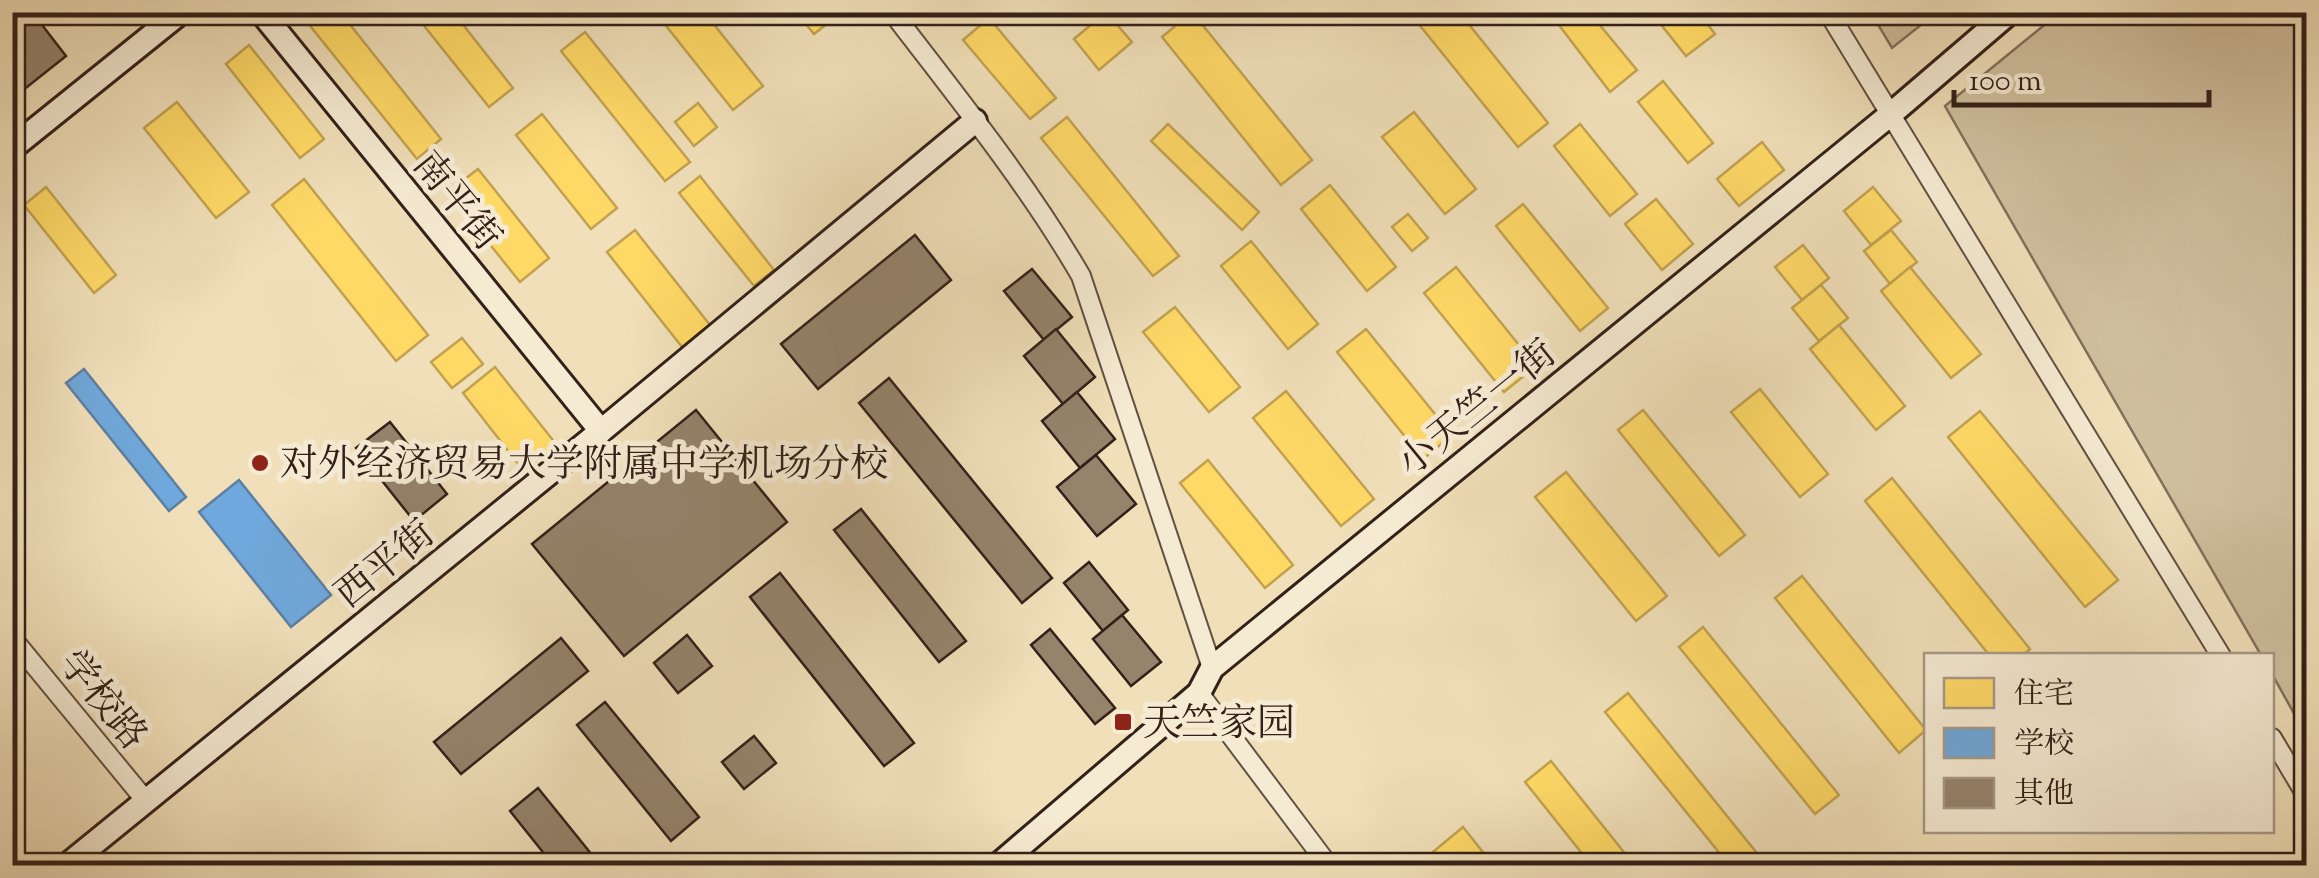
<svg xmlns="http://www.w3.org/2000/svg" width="2319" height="878" font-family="'Sorts Mill Goudy','Noto Serif SC',serif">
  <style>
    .green { fill: #d0bf9e; stroke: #82705c; stroke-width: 2.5 }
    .homes { fill: #ffd966; stroke: #c2a24f; stroke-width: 2.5 }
    .schools { fill: #6fa8dc; stroke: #5d7fa2; stroke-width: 2.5 }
    .building { fill: #95836c; stroke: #332019; stroke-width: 2.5 }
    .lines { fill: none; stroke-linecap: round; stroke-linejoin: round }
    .street-casing { stroke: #625041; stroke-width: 22 }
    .secondary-casing { stroke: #332019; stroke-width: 28 }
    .street { stroke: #f5ead2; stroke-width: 18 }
    .secondary { stroke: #f5ead2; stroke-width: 22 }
    .poi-dot { fill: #8f2418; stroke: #f5ead2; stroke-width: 4 }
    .labels { text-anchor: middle; stroke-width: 10; stroke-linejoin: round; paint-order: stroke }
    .street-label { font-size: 38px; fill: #332019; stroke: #f5ead2 }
    .poi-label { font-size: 38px; fill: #332019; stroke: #f5ead2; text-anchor: start }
  </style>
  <rect width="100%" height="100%" fill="#f0dfb9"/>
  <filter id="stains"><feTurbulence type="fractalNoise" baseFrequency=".002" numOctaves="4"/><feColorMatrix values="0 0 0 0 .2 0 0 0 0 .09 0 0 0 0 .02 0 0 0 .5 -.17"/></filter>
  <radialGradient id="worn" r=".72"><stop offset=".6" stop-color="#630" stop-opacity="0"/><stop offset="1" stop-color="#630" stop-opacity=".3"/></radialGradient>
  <g class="green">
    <polygon points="1871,13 1936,13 1892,48"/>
    <polygon points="2059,13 2306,13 2306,735 2272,674 2272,656 2261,655 1945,106"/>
  </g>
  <g class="homes">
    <polygon points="299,12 340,12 441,139 417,159"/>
    <polygon points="413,12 453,12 513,88 489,107"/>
    <polygon points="655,12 704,12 763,86 733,110"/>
    <polygon points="796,12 834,12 837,16 814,34"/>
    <polygon points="1106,12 1132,42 1099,70 1074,39"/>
    <polygon points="1192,12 1312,160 1281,185 1162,37"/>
    <polygon points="1409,12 1459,12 1548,123 1518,147"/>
    <polygon points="1549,12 1589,12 1637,70 1610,92"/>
    <polygon points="1651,12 1698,12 1715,34 1686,56"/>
    <polygon points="989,18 1056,98 1030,119 963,40"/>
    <polygon points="585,32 690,162 665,181 561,51"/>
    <polygon points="249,45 324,139 300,158 226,64"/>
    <polygon points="1663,81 1713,143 1688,163 1638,102"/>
    <polygon points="177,102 249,192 216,218 144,128"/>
    <polygon points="698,103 717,127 694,146 675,122"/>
    <polygon points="1414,112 1476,189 1445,214 1382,137"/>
    <polygon points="542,114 617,208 591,229 516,135"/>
    <polygon points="1067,117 1179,256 1153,276 1041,138"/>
    <polygon points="1168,124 1259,212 1242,230 1151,141"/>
    <polygon points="1580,124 1637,194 1610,216 1554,146"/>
    <polygon points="1762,142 1784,170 1739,206 1717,179"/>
    <polygon points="478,169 549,258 520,282 448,192"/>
    <polygon points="700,176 774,270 754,286 679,193"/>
    <polygon points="304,179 428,335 396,361 272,205"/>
    <polygon points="1330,185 1396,267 1367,291 1301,209"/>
    <polygon points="46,187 116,275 94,293 24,205"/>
    <polygon points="1873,187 1901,221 1871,245 1844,211"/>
    <polygon points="1656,199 1693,244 1662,270 1625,224"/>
    <polygon points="1523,204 1608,308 1580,331 1496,226"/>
    <polygon points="1408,214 1428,238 1412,251 1392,227"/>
    <polygon points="635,230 710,325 682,347 607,252"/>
    <polygon points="1891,230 1917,262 1890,284 1864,251"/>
    <polygon points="1251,241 1318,324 1288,349 1221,266"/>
    <polygon points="1803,245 1829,278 1802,300 1775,267"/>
    <polygon points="1456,267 1536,366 1504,392 1424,293"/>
    <polygon points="1910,267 1981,354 1951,378 1881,291"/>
    <polygon points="1821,285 1848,318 1819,341 1792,308"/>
    <polygon points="1175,307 1240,387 1209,412 1143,332"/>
    <polygon points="1839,325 1905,406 1876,430 1810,349"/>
    <polygon points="1366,329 1452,435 1423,459 1337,352"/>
    <polygon points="462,338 483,364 452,388 431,362"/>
    <polygon points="495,367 556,444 523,470 463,393"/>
    <polygon points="1760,389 1828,474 1800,497 1731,412"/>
    <polygon points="1286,391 1374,499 1341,526 1253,418"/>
    <polygon points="1643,410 1745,535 1719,556 1618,430"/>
    <polygon points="1980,411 2118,580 2085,607 1948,437"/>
    <polygon points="1208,460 1293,565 1265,588 1180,483"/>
    <polygon points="1566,472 1667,596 1636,621 1535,497"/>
    <polygon points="1892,478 2030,649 2022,656 1990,656 1865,501"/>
    <polygon points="1802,576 1926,730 1899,753 1775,598"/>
    <polygon points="1703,627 1839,795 1815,814 1679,647"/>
    <polygon points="1628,693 1764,862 1760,866 1730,866 1605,712"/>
    <polygon points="1551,761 1635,866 1592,866 1525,782"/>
    <polygon points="1463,827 1494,866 1444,866 1433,852"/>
  </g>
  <g class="schools">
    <polygon points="84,369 186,497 169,511 66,383"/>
    <polygon points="239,480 331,595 291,627 199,512"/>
  </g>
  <g class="building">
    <polygon points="12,12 32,12 66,56 12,99"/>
    <polygon points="915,235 951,280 818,389 781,344"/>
    <polygon points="1032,269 1072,317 1044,340 1004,291"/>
    <polygon points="1056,329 1095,377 1063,404 1024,356"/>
    <polygon points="889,378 1052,578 1022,603 859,403"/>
    <polygon points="1077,392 1115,439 1080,468 1042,421"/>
    <polygon points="696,410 787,522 624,656 532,544"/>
    <polygon points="390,422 447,494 414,521 356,448"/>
    <polygon points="1096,455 1136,504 1097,536 1057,487"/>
    <polygon points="861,509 966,641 939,662 834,530"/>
    <polygon points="1089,562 1128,610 1103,631 1064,583"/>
    <polygon points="780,573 914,743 884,766 750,597"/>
    <polygon points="1122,615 1161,662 1131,686 1093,639"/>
    <polygon points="1050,629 1115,708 1095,724 1031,645"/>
    <polygon points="687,635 712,666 678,693 654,663"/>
    <polygon points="561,638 588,671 461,774 434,742"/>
    <polygon points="605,702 699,817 671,841 577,725"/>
    <polygon points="754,736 776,763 744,789 722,762"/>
    <polygon points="538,788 601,866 554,866 510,811"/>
  </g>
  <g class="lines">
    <defs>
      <g id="street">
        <path d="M 892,12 C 958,98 1027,183 1081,276 L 1212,668"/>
        <polyline points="1828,12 2221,656"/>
        <polyline points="12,638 146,801"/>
        <polyline points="1199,693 1329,866"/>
        <polyline points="2272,738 2306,795"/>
      </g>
      <g id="secondary">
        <polyline points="261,12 601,431"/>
        <polyline points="12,148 181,12"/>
        <polyline points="66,866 601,431 975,121"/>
        <polyline points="997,866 1199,693 1212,668 1891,114 2010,12"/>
      </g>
    </defs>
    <use href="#street" class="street-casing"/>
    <use href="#secondary" class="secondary-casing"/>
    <use href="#street" class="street"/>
    <use href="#secondary" class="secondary"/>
  </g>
  <g class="poi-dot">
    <circle cx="260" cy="463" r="10"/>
    <rect x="1113" y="712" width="20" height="20" rx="5"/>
  </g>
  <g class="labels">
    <g class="street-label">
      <text transform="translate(458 200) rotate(51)" y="13">南平街</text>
      <text transform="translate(1476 407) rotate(-39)" y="13">小天竺一街</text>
      <text transform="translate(384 563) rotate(-39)" y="13">西平街</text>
      <text transform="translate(104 699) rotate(51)" y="13">学校路</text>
    </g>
    <g class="poi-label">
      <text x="280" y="476">对外经济贸易大学附属中学机场分校</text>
      <text x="1143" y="735">天竺家园</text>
    </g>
  </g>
  <rect width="2319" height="878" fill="none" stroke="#f0dfb9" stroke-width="50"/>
  <rect x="15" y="15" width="2289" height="848" fill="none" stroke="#332019" stroke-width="5"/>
  <rect x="25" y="25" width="2269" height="828" fill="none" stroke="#332019" stroke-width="2.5"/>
  <rect x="1924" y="653" width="350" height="180" fill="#f5ead2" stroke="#a79988" stroke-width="2.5"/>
  <rect x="1944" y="678" width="50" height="30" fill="#ffd966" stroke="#a79988" stroke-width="2.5"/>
  <text x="2014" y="703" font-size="30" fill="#332019">住宅</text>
  <rect x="1944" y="728" width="50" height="30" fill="#6fa8dc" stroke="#a79988" stroke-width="2.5"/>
  <text x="2014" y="753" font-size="30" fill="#332019">学校</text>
  <rect x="1944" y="778" width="50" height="30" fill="#95836c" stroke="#a79988" stroke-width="2.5"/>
  <text x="2014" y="803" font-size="30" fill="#332019">其他</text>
  <path d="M1954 90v15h255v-15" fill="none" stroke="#332019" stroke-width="5"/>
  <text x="1969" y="90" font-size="30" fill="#332019" stroke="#f5ead2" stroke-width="8" paint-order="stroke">100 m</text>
  <rect width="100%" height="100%" filter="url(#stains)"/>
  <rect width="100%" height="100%" fill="url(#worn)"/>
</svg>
